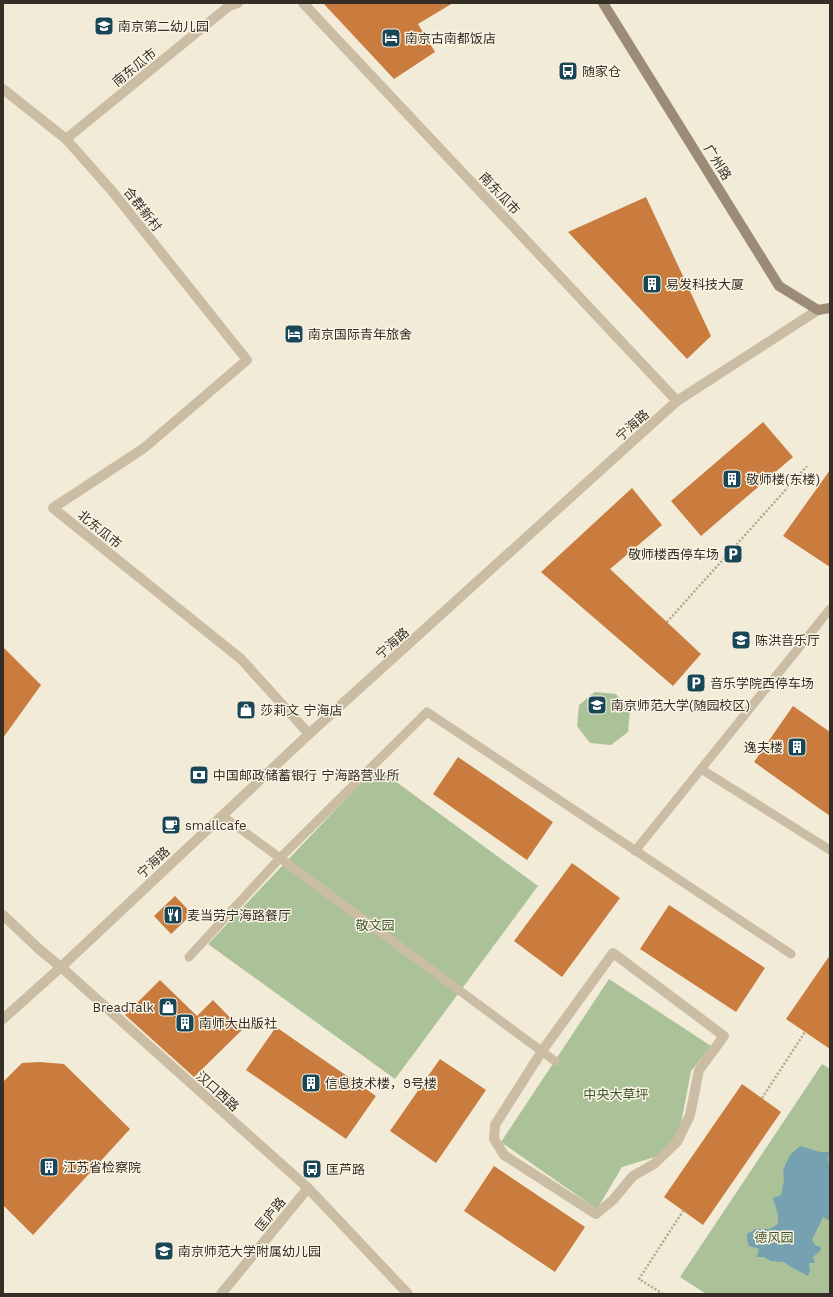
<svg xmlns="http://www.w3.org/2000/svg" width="833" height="1297" font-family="'Work Sans','Noto Sans SC',sans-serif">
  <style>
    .green { fill: #abc198 }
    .water { fill: #76a1b0 }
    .building { fill: #ca7c3e }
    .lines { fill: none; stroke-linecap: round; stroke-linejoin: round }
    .path { stroke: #b6a78e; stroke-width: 2.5; stroke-dasharray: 2 2; stroke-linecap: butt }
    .service { stroke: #cabda4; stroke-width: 9 }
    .minor { stroke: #cabda4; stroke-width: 10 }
    .tertiary { stroke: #cabda4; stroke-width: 10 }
    .secondary { stroke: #9d8c75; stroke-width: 10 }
    .labels { text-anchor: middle; stroke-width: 3; stroke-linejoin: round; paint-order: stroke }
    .poi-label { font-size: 13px; fill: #352e26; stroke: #faf4e4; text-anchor: start }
    .street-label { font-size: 13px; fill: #352e26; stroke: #faf4e4 }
    .park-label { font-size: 13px; fill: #3b5429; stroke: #faf4e4 }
  </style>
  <rect width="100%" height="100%" fill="#f2ebd8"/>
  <g class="green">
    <polygon points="595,692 616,694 630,711 628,732 611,745 590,743 577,726 579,705"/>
    <polygon points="376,767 538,886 395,1079 208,944"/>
    <polygon points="609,979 711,1046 691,1071 679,1134 658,1156 622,1167 597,1209 501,1142"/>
    <polygon points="822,1064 830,1069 830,1294 706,1294 680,1277"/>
  </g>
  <polygon class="water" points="800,1146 820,1152 829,1152 828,1162 830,1162 830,1219 828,1220 823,1217 812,1240 816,1246 820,1246 821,1250 813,1257 815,1263 809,1263 810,1271 808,1276 791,1267 784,1262 771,1261 764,1257 757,1257 759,1249 749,1246 747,1240 747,1234 756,1229 770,1229 778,1224 778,1215 773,1198 781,1195 784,1181 783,1170 790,1155"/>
  <g class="building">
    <polygon points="323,3 453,3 418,24 435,52 394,79"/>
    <polygon points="646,197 711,336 687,359 568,232"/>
    <polygon points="763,422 793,457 701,536 671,501"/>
    <polygon points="830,470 830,567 783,536"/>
    <polygon points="632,488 662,525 610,569 701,654 673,686 541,572"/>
    <polygon points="3,647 41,685 3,738"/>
    <polygon points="793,706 830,732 830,816 754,762"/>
    <polygon points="458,757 553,822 527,860 433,794"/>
    <polygon points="572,863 620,898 562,977 514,941"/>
    <polygon points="175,896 192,914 171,934 154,916"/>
    <polygon points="669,905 765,968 736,1012 640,949"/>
    <polygon points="830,955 830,1049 786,1019"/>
    <polygon points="160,980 197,1016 213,1000 242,1030 194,1077 125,1015"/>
    <polygon points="276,1027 376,1096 346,1139 246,1070"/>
    <polygon points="440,1059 486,1090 436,1163 390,1131"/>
    <polygon points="40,1062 64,1064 130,1129 33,1235 3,1205 3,1082 22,1063"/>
    <polygon points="742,1084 781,1112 703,1225 664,1197"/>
    <polygon points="494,1166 585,1227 555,1272 464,1211"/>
  </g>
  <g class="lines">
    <g class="path">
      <polyline points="667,622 807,466"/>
      <polyline points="762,1098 805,1032"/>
      <polyline points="663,1294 639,1279 683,1211"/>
    </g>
    <g class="service">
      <polyline points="701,769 830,850"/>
      <polyline points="222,816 242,830 555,1061"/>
      <polyline points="635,851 830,609"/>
      <polyline points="189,957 280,858 427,712 791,954"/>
    </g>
    <g class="minor">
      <polyline points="303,3 677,401"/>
      <polyline points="3,89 66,139 112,191 247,360 144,448 53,508 241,659 309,734"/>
      <polyline points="66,139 229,6 238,3"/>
      <polygon points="613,953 724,1036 699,1070 690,1115 677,1142 654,1164 633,1176 613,1200 596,1214 504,1155 494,1139 495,1125 542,1051"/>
      <polyline points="221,1294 308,1188"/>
    </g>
    <g class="tertiary">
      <polyline points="3,915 40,950 61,967 308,1188 408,1294"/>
      <polyline points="3,1019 61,967 309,734 677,401 818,310"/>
    </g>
    <polyline class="secondary" points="603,3 779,286 818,310 830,308"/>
  </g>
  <defs>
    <symbol id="school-square" viewBox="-11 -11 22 22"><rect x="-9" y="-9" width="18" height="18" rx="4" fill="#1a4757" stroke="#faf4e4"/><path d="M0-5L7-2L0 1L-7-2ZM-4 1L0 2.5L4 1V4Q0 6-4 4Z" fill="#fff"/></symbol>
    <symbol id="hotel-square" viewBox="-11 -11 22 22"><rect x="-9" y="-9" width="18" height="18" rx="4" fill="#1a4757" stroke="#faf4e4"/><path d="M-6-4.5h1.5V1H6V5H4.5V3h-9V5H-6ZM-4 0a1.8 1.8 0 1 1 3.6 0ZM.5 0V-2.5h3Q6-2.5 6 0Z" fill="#fff"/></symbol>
    <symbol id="bus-square" viewBox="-11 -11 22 22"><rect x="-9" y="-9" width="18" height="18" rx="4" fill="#1a4757" stroke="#faf4e4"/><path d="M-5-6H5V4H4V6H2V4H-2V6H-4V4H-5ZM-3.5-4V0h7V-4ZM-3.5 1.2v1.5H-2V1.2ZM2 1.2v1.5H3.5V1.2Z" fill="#fff"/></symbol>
    <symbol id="building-square" viewBox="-11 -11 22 22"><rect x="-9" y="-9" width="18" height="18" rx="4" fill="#1a4757" stroke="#faf4e4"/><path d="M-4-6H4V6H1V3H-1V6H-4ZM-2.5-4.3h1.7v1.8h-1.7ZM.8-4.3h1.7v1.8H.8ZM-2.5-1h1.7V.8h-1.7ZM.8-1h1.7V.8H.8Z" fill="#fff"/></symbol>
    <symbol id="parking-square" viewBox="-11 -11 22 22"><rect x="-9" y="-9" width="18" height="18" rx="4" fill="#1a4757" stroke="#faf4e4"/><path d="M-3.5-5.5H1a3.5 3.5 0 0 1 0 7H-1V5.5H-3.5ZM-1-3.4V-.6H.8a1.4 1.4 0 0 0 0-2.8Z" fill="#fff"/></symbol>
    <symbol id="university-square" viewBox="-11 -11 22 22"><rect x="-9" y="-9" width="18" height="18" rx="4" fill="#1a4757" stroke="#faf4e4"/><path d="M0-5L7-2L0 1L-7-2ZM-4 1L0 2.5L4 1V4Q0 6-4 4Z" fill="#fff"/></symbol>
    <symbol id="shop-square" viewBox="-11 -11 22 22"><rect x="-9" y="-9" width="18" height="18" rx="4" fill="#1a4757" stroke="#faf4e4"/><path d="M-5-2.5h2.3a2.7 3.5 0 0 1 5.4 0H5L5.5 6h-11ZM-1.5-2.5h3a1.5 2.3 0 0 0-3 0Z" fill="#fff"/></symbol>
    <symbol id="bank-square" viewBox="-11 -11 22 22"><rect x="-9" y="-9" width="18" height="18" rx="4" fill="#1a4757" stroke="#faf4e4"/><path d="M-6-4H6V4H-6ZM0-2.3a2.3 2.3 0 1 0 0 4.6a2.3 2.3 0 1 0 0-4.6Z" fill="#fff"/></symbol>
    <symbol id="cafe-square" viewBox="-11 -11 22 22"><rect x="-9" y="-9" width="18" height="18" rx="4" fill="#1a4757" stroke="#faf4e4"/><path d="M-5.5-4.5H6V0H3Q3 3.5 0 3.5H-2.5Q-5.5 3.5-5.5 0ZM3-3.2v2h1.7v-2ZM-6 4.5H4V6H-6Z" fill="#fff"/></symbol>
    <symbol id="restaurant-square" viewBox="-11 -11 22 22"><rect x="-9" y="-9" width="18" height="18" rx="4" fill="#1a4757" stroke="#faf4e4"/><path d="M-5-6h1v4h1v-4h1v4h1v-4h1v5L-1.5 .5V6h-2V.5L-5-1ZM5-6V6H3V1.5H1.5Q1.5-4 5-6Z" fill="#fff"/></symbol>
  </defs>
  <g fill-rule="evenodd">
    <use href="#school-square" x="93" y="15" width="22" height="22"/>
    <use href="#hotel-square" x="380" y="27" width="22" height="22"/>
    <use href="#bus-square" x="557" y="60" width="22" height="22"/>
    <use href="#building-square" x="641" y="273" width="22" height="22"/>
    <use href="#hotel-square" x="283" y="323" width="22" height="22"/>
    <use href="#building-square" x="721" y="468" width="22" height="22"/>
    <use href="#parking-square" x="722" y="543" width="22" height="22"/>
    <use href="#university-square" x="730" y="629" width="22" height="22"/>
    <use href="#parking-square" x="685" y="672" width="22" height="22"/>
    <use href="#university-square" x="586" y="694" width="22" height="22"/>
    <use href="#shop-square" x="235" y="699" width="22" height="22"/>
    <use href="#building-square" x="786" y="736" width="22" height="22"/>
    <use href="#bank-square" x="188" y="764" width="22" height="22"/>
    <use href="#cafe-square" x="160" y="814" width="22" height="22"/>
    <use href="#restaurant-square" x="162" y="904" width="22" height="22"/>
    <use href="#shop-square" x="157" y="996" width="22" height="22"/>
    <use href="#building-square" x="174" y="1012" width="22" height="22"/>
    <use href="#building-square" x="300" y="1072" width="22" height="22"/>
    <use href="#building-square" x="38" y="1156" width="22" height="22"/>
    <use href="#bus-square" x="301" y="1158" width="22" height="22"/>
    <use href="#school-square" x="153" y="1240" width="22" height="22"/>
  </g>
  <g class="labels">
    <g class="poi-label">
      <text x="118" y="31">南京第二幼儿园</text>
      <text x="405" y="43">南京古南都饭店</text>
      <text x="582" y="76">随家仓</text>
      <text x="666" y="289">易发科技大厦</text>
      <text x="308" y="339">南京国际青年旅舍</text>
      <text x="746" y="484">敬师楼(东楼)</text>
      <text x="719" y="559" text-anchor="end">敬师楼西停车场</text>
      <text x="755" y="645">陈洪音乐厅</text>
      <text x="710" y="688">音乐学院西停车场</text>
      <text x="611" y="710">南京师范大学(随园校区)</text>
      <text x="260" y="715">莎莉文 宁海店</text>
      <text x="783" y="752" text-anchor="end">逸夫楼</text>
      <text x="213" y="780">中国邮政储蓄银行 宁海路营业所</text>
      <text x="185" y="830">smallcafe</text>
      <text x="187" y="920">麦当劳宁海路餐厅</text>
      <text x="154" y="1012" text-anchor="end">BreadTalk</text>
      <text x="199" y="1028">南师大出版社</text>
      <text x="325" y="1088">信息技术楼，9号楼</text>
      <text x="63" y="1172">江苏省检察院</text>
      <text x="326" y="1174">匡芦路</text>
      <text x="178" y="1256">南京师范大学附属幼儿园</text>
    </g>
    <g class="street-label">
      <text transform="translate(134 67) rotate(-39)" y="5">南东瓜市</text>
      <text transform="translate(718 162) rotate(58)" y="5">广州路</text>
      <text transform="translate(500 193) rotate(47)" y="5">南东瓜市</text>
      <text transform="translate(143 209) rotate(52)" y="5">合群新村</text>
      <text transform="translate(632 425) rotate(-42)" y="5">宁海路</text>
      <text transform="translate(100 529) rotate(39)" y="5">北东瓜市</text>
      <text transform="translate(392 643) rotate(-42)" y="5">宁海路</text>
      <text transform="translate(153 862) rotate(-43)" y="5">宁海路</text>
      <text transform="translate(218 1091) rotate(42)" y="5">汉口西路</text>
      <text transform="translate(270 1214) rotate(-51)" y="5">匡庐路</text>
    </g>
    <g class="park-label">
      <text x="375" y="930">敬文园</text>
      <text x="616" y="1099">中央大草坪</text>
      <text x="774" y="1242">德风园</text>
    </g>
  </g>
  <rect width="833" height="1297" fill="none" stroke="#352e26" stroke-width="8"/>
</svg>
